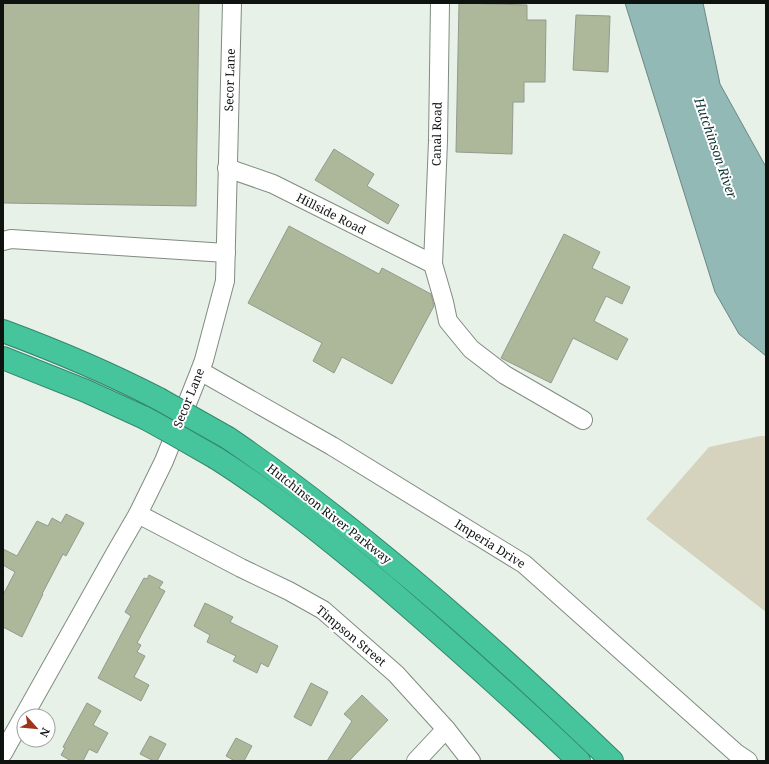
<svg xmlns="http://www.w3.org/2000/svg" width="769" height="764" font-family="'Noto Serif',serif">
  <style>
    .green { fill: #d5d3bd }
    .water { fill: #92b9b6; stroke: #6b8784 }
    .building { fill: #adb89a; stroke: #95998d }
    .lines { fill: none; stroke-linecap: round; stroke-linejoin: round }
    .minor-casing { stroke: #818b82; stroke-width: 20 }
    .highway-casing { stroke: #33876c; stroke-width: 24 }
    .minor { stroke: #fff; stroke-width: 18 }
    .highway { stroke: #46c59d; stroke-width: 22 }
    .highway-bridge-casing { stroke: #33876c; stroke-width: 24; stroke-linecap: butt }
    .highway-bridge { stroke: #46c59d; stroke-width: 22 }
    .labels { text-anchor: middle; stroke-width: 4; stroke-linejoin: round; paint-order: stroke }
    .street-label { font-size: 12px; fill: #0f1310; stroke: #fff }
    .water-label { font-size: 13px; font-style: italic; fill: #0c3432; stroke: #fff }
  </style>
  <rect width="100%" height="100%" fill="#e7f1e7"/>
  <polygon class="green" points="760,436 766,436 766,612 646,519 709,447"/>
  <polygon class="water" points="625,3 703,3 720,84 766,167 766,356 739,334 715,292"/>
  <g class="building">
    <polygon points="3,3 199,3 196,206 3,203"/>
    <polygon points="459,3 527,5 527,20 546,20 545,82 524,82 524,102 513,102 512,154 456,152"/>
    <polygon points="576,15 610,16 608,72 573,70"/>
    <polygon points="334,149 374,174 367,186 399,205 388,224 315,180"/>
    <polygon points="289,226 379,274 382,268 431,294 434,306 392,384 342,357 334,373 313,361 322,343 248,303"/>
    <polygon points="564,234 600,252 592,268 630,287 622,304 606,296 594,321 628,339 617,360 573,338 551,383 501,358"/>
    <polygon points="66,514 84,523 66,556 63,554 42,594 43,594 22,637 3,627 3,595 15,572 3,565 3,549 17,556 37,521 48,526 52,518 61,523"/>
    <polygon points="149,575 163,582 159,588 165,591 137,643 141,645 137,652 145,656 134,677 149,685 141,701 98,678 131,616 125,612 144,578 147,579"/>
    <polygon points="205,603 233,617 230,622 278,646 268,667 261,663 257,673 233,661 236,656 207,642 210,635 194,626"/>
    <polygon points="311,683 328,692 311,726 294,717"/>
    <polygon points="362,695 388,720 349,761 327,761 352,721 344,714"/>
    <polygon points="87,703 101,711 93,725 108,733 97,753 89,749 83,761 71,761 61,755 65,748 63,747"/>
    <polygon points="150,736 166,744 157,761 154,761 140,754"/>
    <polygon points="236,738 252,746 244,761 235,761 226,756"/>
  </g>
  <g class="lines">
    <defs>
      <g id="minor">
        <polyline points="440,3 438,141 433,264 444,302 448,321 471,349 505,375 583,420"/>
        <polyline points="227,168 273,184 433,264"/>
        <polyline points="3,241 11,239 226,253"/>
        <polyline points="200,371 332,446 524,564 736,753 748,761"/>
        <polyline points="138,514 241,568 289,591 323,610 396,674 446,729 471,761"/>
        <polyline points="3,753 116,552 138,514 164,461 200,371 204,360 225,281 232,3"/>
        <polyline points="416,761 446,729"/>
      </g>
      <g id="highway">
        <path d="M 3,331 C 57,351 109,373 159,399"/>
        <polyline points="3,358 86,391 145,418"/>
        <path d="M 228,438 C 281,474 331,513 380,553 C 461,619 537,689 612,761"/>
        <path d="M 216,458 C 276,496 331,541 385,586 C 451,643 516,701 579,761"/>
      </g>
    </defs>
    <use href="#minor" class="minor-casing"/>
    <use href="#highway" class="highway-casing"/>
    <use href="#minor" class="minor"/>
    <use href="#highway" class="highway"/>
    <defs>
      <g id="highway-bridge">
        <polyline points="159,399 228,438"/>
        <polyline points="145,418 174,434 216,458"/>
      </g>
    </defs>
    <use href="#highway-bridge" class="highway-bridge-casing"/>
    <use href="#highway-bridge" class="highway-bridge"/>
  </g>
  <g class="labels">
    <g class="street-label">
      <text transform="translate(230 80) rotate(-88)" y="4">Secor Lane</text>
      <text transform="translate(437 134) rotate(-89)" y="4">Canal Road</text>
      <text transform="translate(331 214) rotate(27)" y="4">Hillside Road</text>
      <text transform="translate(189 398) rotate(-68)" y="4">Secor Lane</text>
      <text transform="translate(329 514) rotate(38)" y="4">Hutchinson River Parkway</text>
      <text transform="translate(490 544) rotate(32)" y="4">Imperia Drive</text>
      <text transform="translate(351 636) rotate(40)" y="4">Timpson Street</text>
    </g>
    <g class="water-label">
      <text transform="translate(716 148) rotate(71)" y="5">Hutchinson River</text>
    </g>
  </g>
  <rect width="769" height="764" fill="none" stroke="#0f1310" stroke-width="8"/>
  <g transform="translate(36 728) rotate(117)"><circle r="19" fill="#ffffff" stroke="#9fa19f"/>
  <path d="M0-3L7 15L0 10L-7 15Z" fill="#9e351b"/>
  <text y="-6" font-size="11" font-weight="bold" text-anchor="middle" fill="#0f1310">N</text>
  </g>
</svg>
